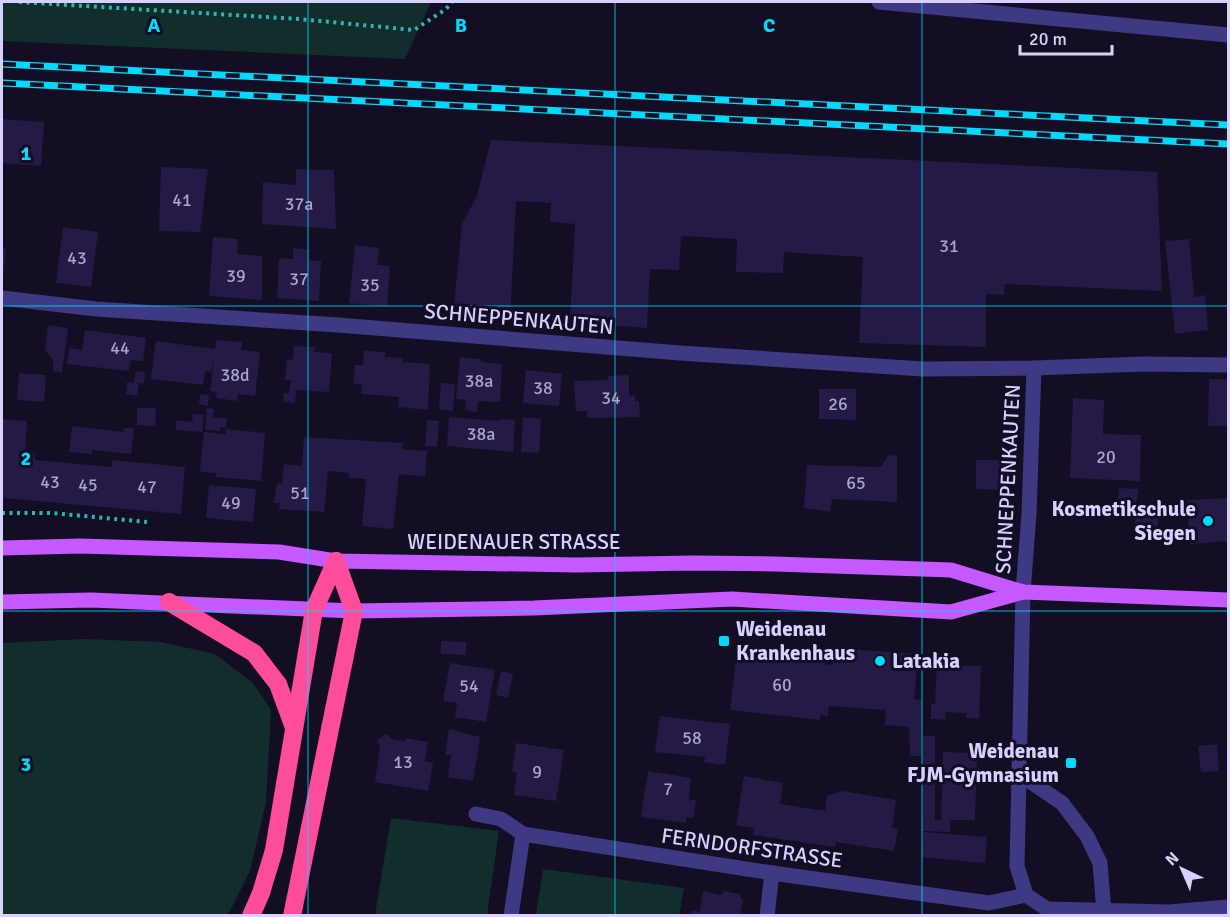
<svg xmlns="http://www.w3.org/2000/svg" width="1230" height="917" font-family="Signika,sans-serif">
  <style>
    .green { fill: #112e2d }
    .building { fill: #241a45 }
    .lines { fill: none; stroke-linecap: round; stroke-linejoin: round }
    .path { stroke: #2fb5b1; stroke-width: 4; stroke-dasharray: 3 4.5; stroke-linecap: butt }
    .minor { stroke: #3e3983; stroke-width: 15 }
    .major { stroke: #c558fe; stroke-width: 15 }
    .highway { stroke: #fe4c9c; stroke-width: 18 }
    .rail-casing { stroke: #01dafb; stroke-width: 7 }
    .rail { stroke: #130e24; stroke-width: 4.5; stroke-dasharray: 14; stroke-linecap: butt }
    .grid { fill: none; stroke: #01dafb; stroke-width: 1.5; stroke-opacity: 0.55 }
    .poi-dot { fill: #01dafb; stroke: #130e24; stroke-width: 2 }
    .labels { text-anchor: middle; stroke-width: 6; stroke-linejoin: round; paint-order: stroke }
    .number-label { font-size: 18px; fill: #aba3d0 }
    .street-label { font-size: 21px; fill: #d8d1ff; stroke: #130e24 }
    .poi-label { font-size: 21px; font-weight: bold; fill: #d8d1ff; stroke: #130e24; text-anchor: end }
    .grid-label { font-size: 20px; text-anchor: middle; font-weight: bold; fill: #01dafb; stroke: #130e24; stroke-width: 6; stroke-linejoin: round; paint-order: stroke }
  </style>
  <rect width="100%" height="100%" fill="#130e24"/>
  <g class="green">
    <polygon points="2,2 431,2 405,59 2,41"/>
    <polygon points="85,639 161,642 215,654 253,683 271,710 266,802 250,871 228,915 2,915 2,643"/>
    <polygon points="391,818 499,831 487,915 375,915"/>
    <polygon points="543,869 684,888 679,915 536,915"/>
  </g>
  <g class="building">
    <polygon points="2,119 44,122 41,166 2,163"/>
    <polygon points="491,140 1157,172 1162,291 1005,284 1004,295 986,294 986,347 859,343 863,257 784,252 783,273 736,272 737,239 681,236 679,270 650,269 647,328 570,322 575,224 550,222 551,203 516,201 510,319 453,315 462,224 477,196"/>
    <polygon points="161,167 208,169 200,232 159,231"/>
    <polygon points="296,169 334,170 336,229 262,224 263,182 296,185"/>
    <polygon points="63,227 98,232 91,287 56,283"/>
    <polygon points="213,237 238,239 237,254 262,256 262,300 209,296"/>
    <polygon points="1189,239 1194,297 1205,295 1208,330 1175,334 1165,241"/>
    <polygon points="355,245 379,248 377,265 390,266 387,307 349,303"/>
    <polygon points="2,248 6,249 3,275 2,275"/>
    <polygon points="293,248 310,250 309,260 321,261 319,301 277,298 279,258 293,259"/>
    <polygon points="48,325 68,328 62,373 53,371 53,361 45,349"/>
    <polygon points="85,330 146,338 143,361 131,360 129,371 67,364 69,348 82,350"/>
    <polygon points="216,340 242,342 241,350 260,352 255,396 238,394 237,401 216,398 217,392 210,391 214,359 211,372 205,371 203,385 151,379 156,341 215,349"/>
    <polygon points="294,346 315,347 314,352 332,353 329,392 296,390 295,403 283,402 284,393 289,393 291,380 285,380 287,359 293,360"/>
    <polygon points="364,351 385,352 385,357 403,358 402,362 430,364 428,410 398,407 399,397 361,394 362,384 353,384 355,365 363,365"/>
    <polygon points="460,357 481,359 481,362 502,364 500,402 478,401 477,412 465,410 466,400 456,399"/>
    <polygon points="526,370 562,374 559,406 523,403"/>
    <polygon points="136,371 145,372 144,384 139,383 137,396 126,394 127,382 134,383"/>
    <polygon points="19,373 46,375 44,402 17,400"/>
    <polygon points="629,375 629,396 635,395 635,401 639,401 640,417 587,418 587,411 576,411 574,381 608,380 608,376"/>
    <polygon points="1209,379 1228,379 1227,426 1208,426"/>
    <polygon points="441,383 455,384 453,411 439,410"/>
    <polygon points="819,389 856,389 856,420 819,419"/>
    <polygon points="200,394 209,395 208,406 199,404"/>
    <polygon points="1073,398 1104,400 1103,434 1141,435 1140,481 1070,478"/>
    <polygon points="137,408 156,408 155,426 137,425"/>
    <polygon points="207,408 214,409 213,417 227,418 226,428 220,427 220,431 205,430"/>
    <polygon points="193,414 204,415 202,432 176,430 176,420 192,422"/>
    <polygon points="449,417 500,421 501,419 515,420 513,452 447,446"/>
    <polygon points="523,417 541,419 539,453 521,452"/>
    <polygon points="2,419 27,421 25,453 35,453 35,460 112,467 112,460 185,467 181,514 3,498"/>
    <polygon points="427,420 439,421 437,447 425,446"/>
    <polygon points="72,426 123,432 124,428 134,428 131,454 92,450 92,454 69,452"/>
    <polygon points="226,429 265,433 261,481 216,477 216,473 200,472 204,432 225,434"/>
    <polygon points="304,437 403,443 402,449 427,451 425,477 399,474 393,529 362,526 366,479 349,478 349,473 328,471 324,512 279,509 280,503 274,503 277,483 282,484 284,464 302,466"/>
    <polygon points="897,455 897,502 832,499 830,512 804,508 807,465 881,467 888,456"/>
    <polygon points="976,460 1005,460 1005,490 976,489"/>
    <polygon points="209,485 256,489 253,522 206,518"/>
    <polygon points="1119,488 1138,489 1136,511 1117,510"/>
    <polygon points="1228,498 1228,541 1190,544 1187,500"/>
    <polygon points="1136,511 1159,513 1156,541 1134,539"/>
    <polygon points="441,641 466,642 466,655 441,654"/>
    <polygon points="833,648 918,654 914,699 922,700 921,756 910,756 909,727 885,725 886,710 829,706 828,716 820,715 820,720 730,710 736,659 752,661 753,652 826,659 825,664 833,665"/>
    <polygon points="937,662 957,663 957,666 981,666 979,719 966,718 967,713 946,712 945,720 931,719 931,704 935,704"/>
    <polygon points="450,663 495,670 486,722 455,717 457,703 443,701"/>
    <polygon points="501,671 513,674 508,698 496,695"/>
    <polygon points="660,716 730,724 725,765 704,762 705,757 655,752"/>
    <polygon points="449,729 480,737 473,781 448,777 451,755 445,755"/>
    <polygon points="387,734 391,739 405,741 405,738 428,742 425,761 433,763 428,791 375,782 380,746 377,740"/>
    <polygon points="923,736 935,736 935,820 941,820 943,752 977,753 975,820 950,820 950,832 922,831"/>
    <polygon points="516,743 564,750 556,801 514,795 517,773 512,772"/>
    <polygon points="1217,744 1219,771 1201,772 1198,746"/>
    <polygon points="648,771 691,778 689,800 696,800 693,818 686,817 686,823 641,817"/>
    <polygon points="744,776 783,783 780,804 825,811 827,796 842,791 896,800 892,828 898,829 894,851 836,842 835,847 753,835 754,828 736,825"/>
    <polygon points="923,832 987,837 985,863 921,857"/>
    <polygon points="703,891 722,895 723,891 740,894 740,897 743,900 740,915 691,915 692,910 700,912"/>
  </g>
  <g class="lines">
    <g class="path">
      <polyline points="19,2 299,19 414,30 446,9 452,2"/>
      <polyline points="2,513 52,513 147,522"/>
    </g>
    <g class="minor">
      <polyline points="879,2 1228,35"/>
      <polyline points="2,298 96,309 338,325 680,353 923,369 1034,368 1144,364 1228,365"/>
      <polyline points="1034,368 1029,514 1023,592 1017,866 1026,895 1047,909 1169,912 1228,907"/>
      <polyline points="1019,774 1062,803 1087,836 1100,863 1104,912"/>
      <polyline points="476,814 501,819 523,834 772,873 989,903 1026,895"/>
      <polyline points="511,916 523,834"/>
      <polyline points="767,916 772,873"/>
    </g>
    <g class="major">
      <polyline points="2,548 80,546 279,552 336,561 576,565 694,563 775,564 951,570 1023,592 1228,600"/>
      <polyline points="2,602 91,600 354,611 534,608 732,599 951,612 1023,592"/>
    </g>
    <g class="highway">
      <polyline points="169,602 254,653 278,684 294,728"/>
      <polyline points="251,916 261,893 274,850 314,610 336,561"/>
      <polyline points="292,916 354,611 336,561"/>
    </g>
    <defs>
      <g id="rail">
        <polyline points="2,64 1228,125"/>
        <polyline points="2,83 1228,144"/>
      </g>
    </defs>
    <use href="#rail" class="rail-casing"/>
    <use href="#rail" class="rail"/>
  </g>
  <path class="grid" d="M 308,2 L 308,916M 615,2 L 615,916M 922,2 L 922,916M 2,306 L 1228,306M 2,611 L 1228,611"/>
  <g class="poi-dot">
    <circle cx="1208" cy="521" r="6"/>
    <rect x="718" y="635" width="12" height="12" rx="3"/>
    <circle cx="880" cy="661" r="6"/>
    <rect x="1065" y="757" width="12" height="12" rx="3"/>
  </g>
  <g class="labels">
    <g class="number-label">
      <text x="182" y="206">41</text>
      <text x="299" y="210">37a</text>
      <text x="949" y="252">31</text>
      <text x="77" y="264">43</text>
      <text x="236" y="282">39</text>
      <text x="299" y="285">37</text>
      <text x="370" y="291">35</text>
      <text x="120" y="354">44</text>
      <text x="235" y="381">38d</text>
      <text x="479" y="387">38a</text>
      <text x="543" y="394">38</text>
      <text x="611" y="404">34</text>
      <text x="838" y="410">26</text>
      <text x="481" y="440">38a</text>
      <text x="1106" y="463">20</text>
      <text x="50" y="488">43</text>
      <text x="856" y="489">65</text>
      <text x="88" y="491">45</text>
      <text x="147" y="493">47</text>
      <text x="300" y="499">51</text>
      <text x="231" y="509">49</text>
      <text x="782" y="691">60</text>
      <text x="469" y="692">54</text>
      <text x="692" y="744">58</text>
      <text x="403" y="768">13</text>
      <text x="537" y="778">9</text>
      <text x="668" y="795">7</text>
    </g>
    <g class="street-label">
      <text transform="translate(519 319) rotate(5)" y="7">SCHNEPPENKAUTEN</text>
      <text transform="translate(1008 479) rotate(-87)" y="7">SCHNEPPENKAUTEN</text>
      <text x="514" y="549">WEIDENAUER STRASSE</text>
      <text transform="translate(752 848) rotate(8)" y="7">FERNDORFSTRASSE</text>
    </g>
    <g class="poi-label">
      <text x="1196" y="516">Kosmetikschule<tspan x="1196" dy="24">Siegen</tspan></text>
      <text x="736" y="636" text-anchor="start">Weidenau<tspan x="736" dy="24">Krankenhaus</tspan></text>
      <text x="892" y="668" text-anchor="start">Latakia</text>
      <text x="1059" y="758">Weidenau<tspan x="1059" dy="24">FJM-Gymnasium</tspan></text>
    </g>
  </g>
  <g class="grid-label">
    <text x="154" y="32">A</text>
    <text x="461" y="32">B</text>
    <text x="769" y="32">C</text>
    <text x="26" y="160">1</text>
    <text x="26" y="465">2</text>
    <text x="26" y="771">3</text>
  </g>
  <rect width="1230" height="917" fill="none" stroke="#d8d1ff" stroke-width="6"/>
  <g transform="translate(1182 869) rotate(316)" stroke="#130e24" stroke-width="4.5" paint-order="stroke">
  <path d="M0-4.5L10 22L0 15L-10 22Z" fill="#d8d1ff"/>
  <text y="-9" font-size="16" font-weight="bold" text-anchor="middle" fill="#d8d1ff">N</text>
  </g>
  <path d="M1020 45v9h92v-9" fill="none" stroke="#d8d1ff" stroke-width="3"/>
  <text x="1029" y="45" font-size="18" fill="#d8d1ff" stroke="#130e24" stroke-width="4.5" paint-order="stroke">20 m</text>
</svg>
